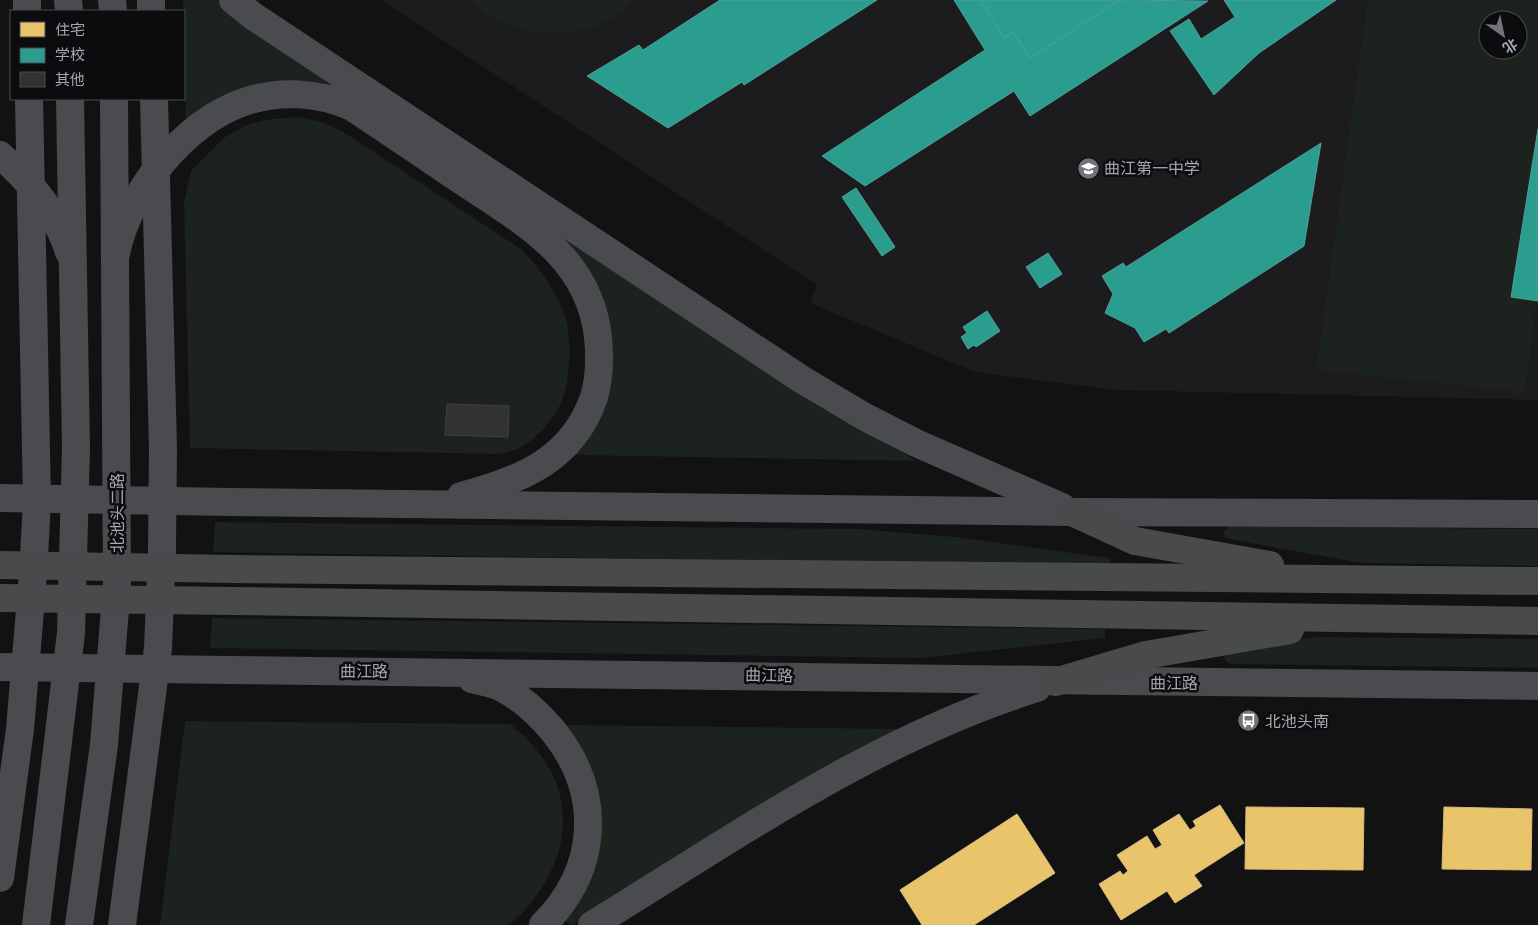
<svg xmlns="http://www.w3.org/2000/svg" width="1538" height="925" font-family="Karla,'Noto Sans SC',sans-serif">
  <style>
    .built { fill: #1c1c1e; fill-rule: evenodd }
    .green { fill: #1c221d; fill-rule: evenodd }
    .homes { fill: #e9c46a; stroke: #d4bc80 }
    .schools { fill: #2a9d8f; stroke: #4fa09a }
    .building { fill: #323235; stroke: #414245 }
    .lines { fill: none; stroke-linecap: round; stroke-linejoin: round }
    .secondary { stroke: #4a4b4f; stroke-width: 28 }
    .highway { stroke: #494a4c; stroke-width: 28 }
    .secondary-bridge { stroke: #4a4b4f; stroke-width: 28 }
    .highway-bridge { stroke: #494a4c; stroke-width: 28 }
    .labels { text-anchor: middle; stroke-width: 5; stroke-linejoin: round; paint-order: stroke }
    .poi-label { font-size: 16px; fill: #a4a8b2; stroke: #0c0c0e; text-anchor: start }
    .street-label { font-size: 16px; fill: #a4a8b2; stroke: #0c0c0e }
  </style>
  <rect width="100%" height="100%" fill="#121212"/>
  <path class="built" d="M 381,0 L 1538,0 L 1538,400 L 1118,390 L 975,372 L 810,303 L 817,285 ZM 1488,20 L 1518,20 L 1518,50 L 1488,50 Z"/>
  <g class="green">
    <polygon points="183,0 217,0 341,90 186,122"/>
    <path d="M 470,0 L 635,0 C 622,13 604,25 586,29 C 548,39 497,30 470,0 Z"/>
    <path d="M 1368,0 L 1538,0 L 1538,293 L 1525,392 L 1316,370 ZM 1488,20 L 1518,20 L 1518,50 L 1488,50 Z"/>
    <path d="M 298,117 L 319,121 L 342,131 L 522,250 C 538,267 554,288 563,310 C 573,332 571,383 560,405 C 553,420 536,439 521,447 C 515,451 506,452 499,454 L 190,448 L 184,202 L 191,171 L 225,137 L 249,124 L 272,119 Z"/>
    <polygon points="567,239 847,420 916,461 575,455 589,433 612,341 602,298 591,275"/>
    <polygon points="215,522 858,529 956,537 1110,558 1109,566 213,552"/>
    <polygon points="1230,526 1538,529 1538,566 1361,563 1229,539 1225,537 1224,531"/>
    <polygon points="212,618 1105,629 1105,638 921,658 210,648"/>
    <polygon points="1318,637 1538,639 1538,668 1232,664 1226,662 1224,657 1230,649"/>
    <path d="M 185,721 L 510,724 C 562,764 580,823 545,882 C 535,899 524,914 508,925 L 160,925 Z"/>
    <polygon points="567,725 903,729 860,750 573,925 569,925 565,920 600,815 598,790 589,768"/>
  </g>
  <g class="homes">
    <polygon points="1220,805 1244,843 1194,875 1202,886 1175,903 1167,891 1121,920 1099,884 1120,871 1123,875 1128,871 1117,855 1147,836 1155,849 1162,845 1153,830 1179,814 1190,830 1196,826 1193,821"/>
    <polygon points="1246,807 1364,808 1363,870 1245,869"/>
    <polygon points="1444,807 1532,809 1531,870 1442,869"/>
    <polygon points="1017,814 1055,873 974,925 922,925 900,890"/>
  </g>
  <g class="schools">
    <polygon points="720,0 877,0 744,85 742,82 668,128 587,76 639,45 643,50"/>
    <polygon points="954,0 980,0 1004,38 1013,32 1030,58 1120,0 1208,1 1030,116 1014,91 865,186 822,156 985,50"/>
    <polygon points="980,0 1120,0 1030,58 1013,32 1004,38"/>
    <polygon points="1224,0 1336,0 1259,53 1214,95 1170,31 1189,19 1201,39 1235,17"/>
    <polygon points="1538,129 1538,301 1511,297"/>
    <polygon points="1321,143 1304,246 1169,333 1166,329 1144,342 1135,328 1105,313 1113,294 1102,276 1123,263 1126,267"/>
    <polygon points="856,188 895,247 882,256 842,197"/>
    <polygon points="1048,253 1062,274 1040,288 1026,267"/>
    <polygon points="987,311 1000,331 976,347 974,345 968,349 961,337 967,333 963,327"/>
  </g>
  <polygon class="building" points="447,404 509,406 508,437 445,435"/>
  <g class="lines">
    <g class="secondary">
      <polyline points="27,0 27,11"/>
      <polyline points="68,0 69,11"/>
      <polyline points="112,0 113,11"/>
      <polyline points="151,0 151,11"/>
      <polyline points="233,0 253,16 801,379 865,417 916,443 1062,507"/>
      <path d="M 0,155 C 30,181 57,214 69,252"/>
      <path d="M 116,254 C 127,194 184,122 244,102 C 279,90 318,92 352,107 C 390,132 428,158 465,183 C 525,223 589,257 598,337 C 600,358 600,377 594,397 C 573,460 519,481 461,496"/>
      <polyline points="231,502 1072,512 1538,514"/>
      <polyline points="228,670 1538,686"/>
      <path d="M 472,679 C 482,682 493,683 502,688 C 522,698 539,714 554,732 C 603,794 599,869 543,925"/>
      <polyline points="0,878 20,729 33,575 37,501 29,99"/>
      <polyline points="36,925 71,633 76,448 70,99"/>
      <polyline points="79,925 104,745 117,584 114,99"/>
      <polyline points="122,925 158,648 162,548 163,448 154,99"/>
      <path d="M 592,925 C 734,838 876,738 1037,688"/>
    </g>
    <g class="highway">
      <polyline points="1072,512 1135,541 1270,565"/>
      <polyline points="234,569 1538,581"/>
      <polyline points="232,601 1538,621"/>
      <polyline points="1055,682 1146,655 1290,630"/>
    </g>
    <g class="secondary-bridge">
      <polyline points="0,498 231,502"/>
      <polyline points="0,667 228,670"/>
    </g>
    <g class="highway-bridge">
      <polyline points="0,565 234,569"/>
      <polyline points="0,598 232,601"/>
    </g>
  </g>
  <defs>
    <symbol id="school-disc" viewBox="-11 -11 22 22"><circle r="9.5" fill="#71747a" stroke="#0c0c0e"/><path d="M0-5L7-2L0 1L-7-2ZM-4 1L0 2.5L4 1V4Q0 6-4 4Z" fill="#fff"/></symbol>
    <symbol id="bus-disc" viewBox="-11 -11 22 22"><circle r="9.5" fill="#71747a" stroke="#0c0c0e"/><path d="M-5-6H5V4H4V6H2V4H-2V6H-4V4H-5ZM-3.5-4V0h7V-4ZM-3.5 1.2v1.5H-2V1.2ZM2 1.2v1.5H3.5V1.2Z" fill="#fff"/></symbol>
  </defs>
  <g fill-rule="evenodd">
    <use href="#school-disc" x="1076" y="156" width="25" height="25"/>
    <use href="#bus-disc" x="1236" y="708" width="25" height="25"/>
  </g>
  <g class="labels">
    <g class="poi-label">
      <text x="1104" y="174">曲江第一中学</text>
      <text x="1265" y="727">北池头南</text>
    </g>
    <g class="street-label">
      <text transform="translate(117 513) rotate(-90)" y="6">北池头二路</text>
      <text x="364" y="677">曲江路</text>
      <text transform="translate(769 675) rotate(1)" y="6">曲江路</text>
      <text x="1174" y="689">曲江路</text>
    </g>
  </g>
  <rect x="10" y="10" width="175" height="90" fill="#0c0c0e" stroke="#494a50"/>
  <rect x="20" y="22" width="25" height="15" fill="#e9c46a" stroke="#494a50"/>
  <text x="55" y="35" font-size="15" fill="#a4a8b2">住宅</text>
  <rect x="20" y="48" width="25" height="15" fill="#2a9d8f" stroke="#494a50"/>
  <text x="55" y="60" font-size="15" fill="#a4a8b2">学校</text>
  <rect x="20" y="72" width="25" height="15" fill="#323235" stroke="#494a50"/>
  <text x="55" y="85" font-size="15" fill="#a4a8b2">其他</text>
  <g transform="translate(1503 35) rotate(147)"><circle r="24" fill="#0c0c0e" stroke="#494a50"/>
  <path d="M0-4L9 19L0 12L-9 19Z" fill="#71747a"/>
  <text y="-8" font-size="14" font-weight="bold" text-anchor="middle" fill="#a4a8b2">北</text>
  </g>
</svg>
